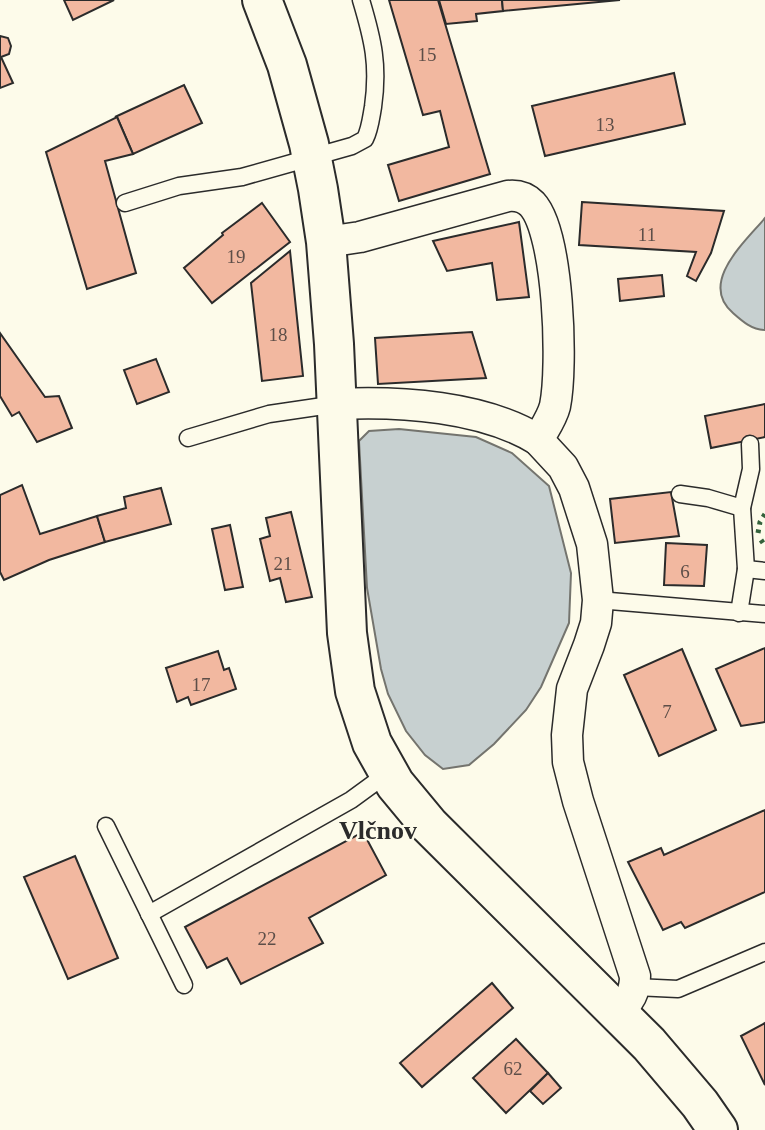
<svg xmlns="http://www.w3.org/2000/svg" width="765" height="1130" font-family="Georgia,serif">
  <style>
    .water { fill: #c7d0d0; stroke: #74746e; stroke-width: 2 }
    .building { fill: #f2b8a0; stroke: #2b2b2b; stroke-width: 2 }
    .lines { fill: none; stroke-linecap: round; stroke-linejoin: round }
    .lane-casing { stroke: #2b2b2b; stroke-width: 19 }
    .street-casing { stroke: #2b2b2b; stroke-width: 33 }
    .secondary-casing { stroke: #2b2b2b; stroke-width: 42 }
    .lane { stroke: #fdfbea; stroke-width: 16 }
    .street { stroke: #fdfbea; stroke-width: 30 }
    .secondary { stroke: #fdfbea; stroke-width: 38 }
    .hedge { stroke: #34623c; stroke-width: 5; stroke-dasharray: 3.5 5; stroke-linecap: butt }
    .labels { text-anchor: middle; stroke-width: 5; stroke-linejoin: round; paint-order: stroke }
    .number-label { font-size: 19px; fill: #5d4e48 }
    .quarter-label { font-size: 26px; font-weight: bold; fill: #2b2b2b; stroke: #fdfbea }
  </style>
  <rect width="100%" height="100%" fill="#fdfbea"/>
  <g class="water">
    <path d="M 765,218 L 765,330 C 752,330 742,321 733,313 C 698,283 745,242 765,218 Z"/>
    <polygon points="399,429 476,437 512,453 549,486 571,573 569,623 541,687 526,710 494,744 469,765 443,769 425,755 406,731 388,694 381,669 367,588 359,441 369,431"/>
  </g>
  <g class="building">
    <polygon points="64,0 114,0 73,20"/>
    <polygon points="389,0 438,0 490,174 399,201 388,165 449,147 440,111 423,115"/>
    <polygon points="439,0 502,0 503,11 476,14 477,21 446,24"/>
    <polygon points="502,0 620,0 503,11"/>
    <polygon points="0,36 8,38 11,46 9,54 1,57 13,83 0,88"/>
    <polygon points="674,73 685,124 545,156 532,106"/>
    <polygon points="184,85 202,123 133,154 117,117 115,117"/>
    <polygon points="117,117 133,154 105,161 136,273 87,289 46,152"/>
    <polygon points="582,202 724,211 711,253 696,281 687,276 696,252 579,245"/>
    <polygon points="262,203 290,242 212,303 184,268 223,235 222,233"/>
    <polygon points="519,222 529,297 497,300 492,263 447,271 433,241"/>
    <polygon points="290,251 303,376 262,381 251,283"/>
    <polygon points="662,275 664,296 620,301 618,279"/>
    <polygon points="472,332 486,378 378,384 375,338"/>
    <polygon points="0,333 45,397 59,396 72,428 37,442 19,412 12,416 0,396"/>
    <polygon points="156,359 169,392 137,404 124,370"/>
    <polygon points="765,404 765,437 711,448 705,416"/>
    <polygon points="22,485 40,534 97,516 105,542 49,560 4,580 0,572 0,495"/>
    <polygon points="161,488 171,524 105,542 97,516 126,508 124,497"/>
    <polygon points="671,492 679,536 615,543 610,499"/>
    <polygon points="291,512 312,597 286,602 280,578 270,581 260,539 270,536 266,518"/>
    <polygon points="230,525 243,587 225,590 212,529"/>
    <polygon points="666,543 707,545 704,586 664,585"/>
    <polygon points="765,648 765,722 741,726 716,669"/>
    <polygon points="682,649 716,730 659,756 624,675"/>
    <polygon points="218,651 224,670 229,668 236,689 191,705 188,697 177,702 166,668"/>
    <polygon points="765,810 765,892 685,928 681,922 663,930 628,862 661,848 664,855"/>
    <polygon points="363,832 386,875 309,918 323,943 241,984 227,958 207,968 185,927"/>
    <polygon points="75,856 118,958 68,979 24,877"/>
    <polygon points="492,983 513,1008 422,1087 400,1063"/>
    <polygon points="765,1023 765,1085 741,1036"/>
    <polygon points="516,1039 548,1073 506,1113 473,1078"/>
    <polygon points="548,1073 561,1088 543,1104 530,1091"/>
  </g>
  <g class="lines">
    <defs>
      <g id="lane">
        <path d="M 125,203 L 179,186 L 242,177 L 352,146 L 365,139 C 370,129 371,118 373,107 C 379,65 373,40 361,0"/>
        <polyline points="188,438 269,414 337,404"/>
        <polyline points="680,494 708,498 742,508"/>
        <polyline points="746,569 765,571"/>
        <polyline points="598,600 765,614"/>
        <polyline points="739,613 746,569 742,508 751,469 750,444"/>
        <polyline points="106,826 184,985"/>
        <polyline points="149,914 351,800 388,773"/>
        <polyline points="635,987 678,989 765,952"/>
      </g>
      <g id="street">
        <path d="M 326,242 L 360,237 L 508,196 C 517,195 525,197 532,204 C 559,233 563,367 555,406 C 552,418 544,429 538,440 L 563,467 L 574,488 L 592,544 L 598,600 L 596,623 L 589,645 L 572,689 L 567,735 L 568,762 L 578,801 L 635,976 C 635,992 630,1001 618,1012"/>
        <path d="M 337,404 C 400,401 483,406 538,440"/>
      </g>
      <polyline id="secondary" points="262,0 287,65 309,144 318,189 326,242 334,344 347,633 355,691 372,743 395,784 429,825 649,1044 700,1104 718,1130"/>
    </defs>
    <use href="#lane" class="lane-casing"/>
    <use href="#street" class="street-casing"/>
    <use href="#secondary" class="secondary-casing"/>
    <use href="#lane" class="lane"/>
    <use href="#street" class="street"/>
    <use href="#secondary" class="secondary"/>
    <g class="hedge">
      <polyline points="758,533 760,522 765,514"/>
      <polyline points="761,540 765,546"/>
    </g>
  </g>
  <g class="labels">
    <g class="number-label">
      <text x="427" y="61">15</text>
      <text x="605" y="131">13</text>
      <text x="647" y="241">11</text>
      <text x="236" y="263">19</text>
      <text x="278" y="341">18</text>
      <text x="283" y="570">21</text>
      <text x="685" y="578">6</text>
      <text x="201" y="691">17</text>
      <text x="667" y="718">7</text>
      <text x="267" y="945">22</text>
      <text x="513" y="1075">62</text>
    </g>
    <g class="quarter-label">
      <text x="378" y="839">Vlčnov</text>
    </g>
  </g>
</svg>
